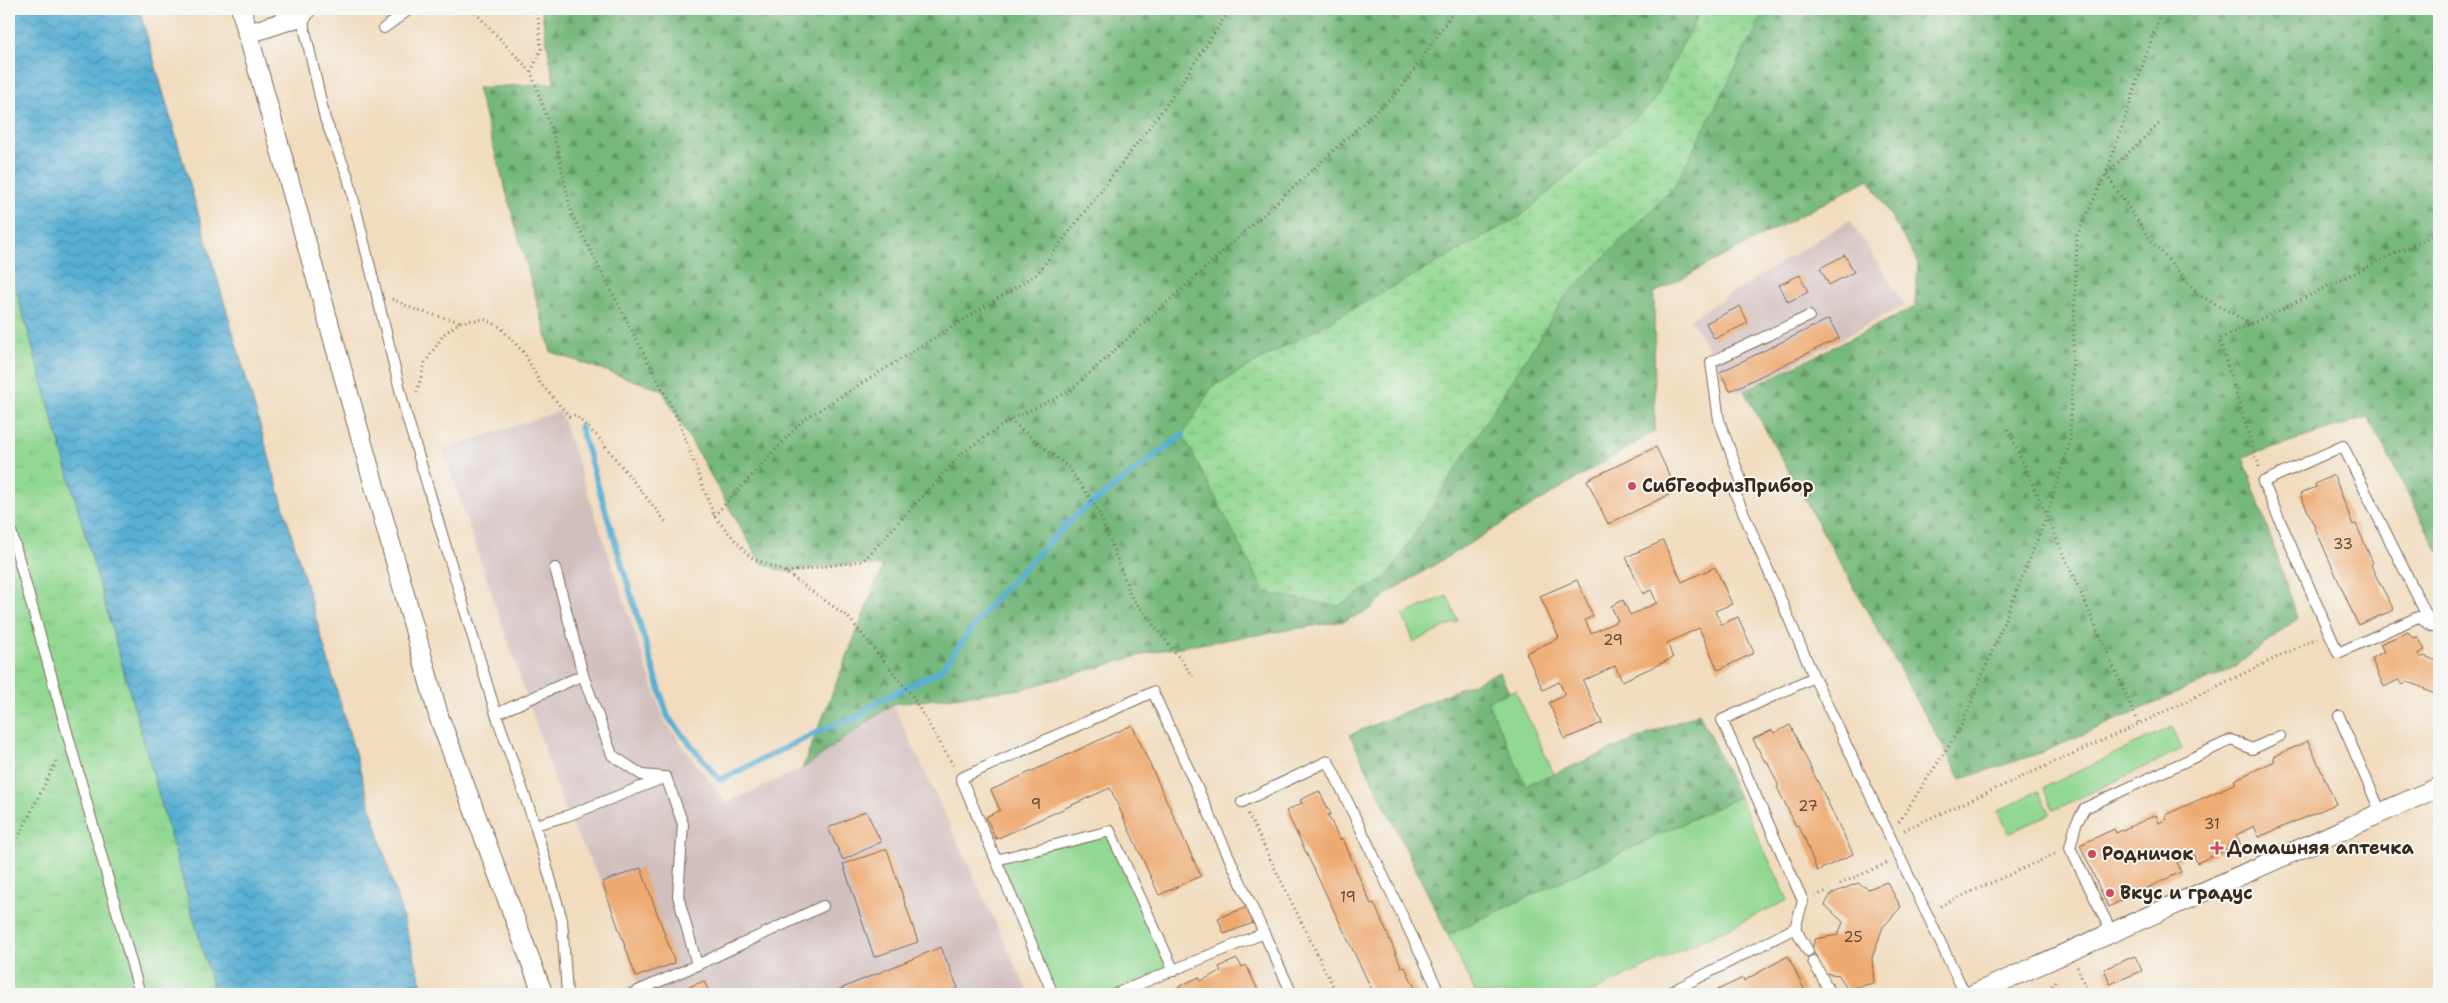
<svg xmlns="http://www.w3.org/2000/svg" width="2448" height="1003" font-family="'Shantell Sans',sans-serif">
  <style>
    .industrial { fill: #d1bfbe }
    .grass { fill: url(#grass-tufts); stroke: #668158 }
    .forest { fill: url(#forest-firs); stroke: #58714d }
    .wetland { fill: url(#wetland-marsh); stroke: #668158 }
    .park { fill: #91d892; stroke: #668158 }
    .water { fill: url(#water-waves); stroke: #4a6c79 }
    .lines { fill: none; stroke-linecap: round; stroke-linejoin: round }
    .stream { stroke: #58afd4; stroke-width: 6 }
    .building { fill: #eeaa71 }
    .service-casing { stroke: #7b6856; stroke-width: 12 }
    .minor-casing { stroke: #7b6856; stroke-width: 21 }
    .path { stroke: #7b6856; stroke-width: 3; stroke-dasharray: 1 4; stroke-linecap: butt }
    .service { stroke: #fff; stroke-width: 10 }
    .minor { stroke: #fff; stroke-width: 19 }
    .poi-dot { fill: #d1495b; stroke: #f6f6f2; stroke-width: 2 }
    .labels { text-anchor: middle; stroke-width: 4; stroke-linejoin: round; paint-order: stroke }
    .number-label { font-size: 15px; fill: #684a33 }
    .poi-label { font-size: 18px; font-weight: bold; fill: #3b2a1e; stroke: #f6f6f2; text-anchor: start }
  </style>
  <defs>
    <pattern id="grass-tufts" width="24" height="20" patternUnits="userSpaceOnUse" patternTransform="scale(1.25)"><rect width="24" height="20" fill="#91d892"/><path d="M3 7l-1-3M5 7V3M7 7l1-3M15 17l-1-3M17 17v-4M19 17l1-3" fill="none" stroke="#7eba7d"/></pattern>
    <pattern id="forest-firs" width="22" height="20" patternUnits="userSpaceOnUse" patternTransform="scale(1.25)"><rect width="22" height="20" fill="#74b87c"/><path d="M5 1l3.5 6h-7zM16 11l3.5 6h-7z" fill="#609665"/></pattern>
    <pattern id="wetland-marsh" width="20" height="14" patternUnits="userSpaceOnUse" patternTransform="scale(1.25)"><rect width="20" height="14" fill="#91d892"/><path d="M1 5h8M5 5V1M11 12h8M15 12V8" fill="none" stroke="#7eba7d"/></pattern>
    <pattern id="water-waves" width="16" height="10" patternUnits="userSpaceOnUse" patternTransform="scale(1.25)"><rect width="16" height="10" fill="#58afd4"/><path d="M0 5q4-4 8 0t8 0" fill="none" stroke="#4a8fab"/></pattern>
  </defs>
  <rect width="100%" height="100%" fill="#f6f6f2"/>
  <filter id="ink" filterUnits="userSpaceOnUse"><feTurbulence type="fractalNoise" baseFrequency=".02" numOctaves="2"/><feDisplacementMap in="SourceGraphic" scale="10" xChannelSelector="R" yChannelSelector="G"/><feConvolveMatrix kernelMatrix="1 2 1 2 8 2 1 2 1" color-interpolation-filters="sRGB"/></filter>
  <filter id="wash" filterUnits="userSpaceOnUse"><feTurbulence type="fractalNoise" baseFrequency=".0096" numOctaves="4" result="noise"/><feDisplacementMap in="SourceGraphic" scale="20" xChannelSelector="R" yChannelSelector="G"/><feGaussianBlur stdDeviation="1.12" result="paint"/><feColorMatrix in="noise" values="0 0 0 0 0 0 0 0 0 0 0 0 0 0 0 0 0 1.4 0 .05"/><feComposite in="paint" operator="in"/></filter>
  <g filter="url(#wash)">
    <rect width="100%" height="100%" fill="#f1dcbe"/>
    <g class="industrial">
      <polygon points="1850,220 1905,305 1738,393 1690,319"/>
      <polygon points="560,411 665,722 726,803 802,769 893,704 1029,994 1001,994 958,988 943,994 639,994 636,977 602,882 567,816 443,450"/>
    </g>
    <polygon class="grass" points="9,264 215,994 9,994"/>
    <g class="forest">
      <polygon points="541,9 2439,9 2439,553 2368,417 2243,457 2298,618 2232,669 2043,752 1961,779 1744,391 1915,307 1918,262 1869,179 1654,293 1655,431 1388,593 1369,610 1344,621 1156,651 1022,689 893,704 802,769 883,566 850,564 785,572 761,563 662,390 551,352 477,88 554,83"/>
      <polygon points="1499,672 1551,775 1699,713 1739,797 1448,935 1350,735"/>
    </g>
    <polygon class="wetland" points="1701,9 1766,9 1674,187 1565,297 1388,576 1338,606 1265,593 1183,435 1212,387 1521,216 1653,103"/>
    <g class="park">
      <polygon points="1447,596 1458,621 1414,642 1403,615"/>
      <polygon points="1515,690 1554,774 1526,785 1487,701"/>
      <polygon points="2172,727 2182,749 2054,810 2043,788"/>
      <polygon points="2038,791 2050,814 2009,833 1998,811"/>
      <polygon points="1739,797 1788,900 1588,994 1476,994 1448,935"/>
      <polygon points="1110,831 1174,971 1115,994 1053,994 996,860"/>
    </g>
    <polygon class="water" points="9,9 139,9 425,994 215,994 9,264"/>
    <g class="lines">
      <polyline class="stream" points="580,426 668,717 720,780 828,727 858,717 879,701 941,670 997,596 1074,517 1183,435"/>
    </g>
    <g id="blocks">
      <g class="building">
        <polygon points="1845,255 1854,272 1829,285 1820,268"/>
        <polygon points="1800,275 1808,292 1788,302 1779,285"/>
        <polygon points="1740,306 1748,323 1714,339 1706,323"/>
        <polygon points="1829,319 1839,338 1730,391 1720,372"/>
        <polygon points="1656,447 1677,491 1608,524 1587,480"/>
        <polygon points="2334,475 2353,525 2356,524 2373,563 2371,565 2377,578 2394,610 2358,625 2300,494 2316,487 2315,484"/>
        <polygon points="1663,541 1682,582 1715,567 1732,604 1715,611 1721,624 1738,617 1754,653 1718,670 1699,628 1667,643 1673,658 1622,681 1615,666 1583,681 1602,723 1565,739 1549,703 1565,695 1559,682 1543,690 1526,653 1559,638 1540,596 1577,580 1593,616 1585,620 1591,633 1618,621 1611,606 1623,600 1630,615 1657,603 1651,590 1643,594 1626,557"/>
        <polygon points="2408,632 2413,638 2418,637 2425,650 2418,654 2421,658 2424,656 2439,662 2439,695 2407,681 2403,685 2398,680 2384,687 2371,658 2384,652 2380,644"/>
        <polygon points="1132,725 1201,876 1159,895 1110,788 996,839 986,817 1000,810 991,790"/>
        <polygon points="1790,725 1853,854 1817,871 1804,837 1798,825 1796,826 1777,787 1779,786 1773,774 1767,761 1765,762 1753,739 1772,730 1774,733"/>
        <polygon points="2308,741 2336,804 2259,837 2254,826 2236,835 2240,843 2197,863 2193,854 2177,862 2181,872 2108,907 2080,845 2114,829 2116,833 2156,815 2159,823 2167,819 2165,815 2236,783 2234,780 2275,761 2273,757"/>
        <polygon points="1319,791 1331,814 1328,815 1340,840 1343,839 1371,904 1374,903 1402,968 1405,967 1418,994 1374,994 1286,811 1302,803 1300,800"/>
        <polygon points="866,811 881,842 843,860 828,828"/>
        <polygon points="887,849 918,942 874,957 843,864"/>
        <polygon points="641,868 675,963 636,977 602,882"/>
        <polygon points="1887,882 1901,907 1883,927 1872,958 1874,983 1847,989 1839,975 1825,973 1812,949 1815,939 1838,935 1843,922 1825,905 1831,894 1858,883 1868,889"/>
        <polygon points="1247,907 1253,923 1224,934 1218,918"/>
        <polygon points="941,947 958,988 943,994 828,994"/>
        <polygon points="1788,956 1805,991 1799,994 1709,994 1743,978 1744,981 1756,974"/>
        <polygon points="2135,956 2142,971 2110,984 2104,969"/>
        <polygon points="1237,959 1242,967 1246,965 1260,994 1181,994 1178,987 1199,977 1201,981 1221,971 1219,967"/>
        <polygon points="704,981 710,994 688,994 686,988"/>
      </g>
    </g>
  </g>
  <g filter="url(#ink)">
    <use href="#blocks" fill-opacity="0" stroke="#7b6856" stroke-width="1"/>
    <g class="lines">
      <defs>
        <g id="service">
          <polyline points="301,13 325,119 348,177 406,414 496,714 535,825 562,920 567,994"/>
          <polyline points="384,28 410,9"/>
          <polyline points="1809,316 1711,362 1719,420 1742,483 1735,493 1814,677 1965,994"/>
          <polyline points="9,524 140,994"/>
          <polyline points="2432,626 2418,617 2338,653 2263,482 2343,446 2432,626 2439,625"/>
          <polyline points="583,675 612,755 642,775 664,777"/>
          <polyline points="496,714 583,675 555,568"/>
          <polyline points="2339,716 2381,813"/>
          <polyline points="1242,802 1328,761 1440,994"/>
          <polyline points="535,825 567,816 666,777 683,824 678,896 697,965 631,994"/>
          <polyline points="996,860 1110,831 1174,971"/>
          <polyline points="1795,928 1808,951"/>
          <polyline points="2112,933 2070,848 2076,824 2085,808 2231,740 2252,749 2280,736"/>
          <polyline points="1813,961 1831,994"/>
          <polyline points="697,965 823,906"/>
          <polyline points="1053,994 961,778 1153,692 1292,994"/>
          <polyline points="1115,994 1264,933"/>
          <polyline points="1667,994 1795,928 1803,901 1722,720 1814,677"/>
        </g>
        <g id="minor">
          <polyline points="241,9 439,717 543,994"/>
          <polyline points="247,34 302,16 306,9"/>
          <polyline points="1974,994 2439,787"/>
        </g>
      </defs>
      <use href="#service" class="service-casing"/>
      <use href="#minor" class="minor-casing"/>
      <g class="path">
        <polyline points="472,9 531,72 557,146 572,215 677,417 714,516 750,557 785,572 848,617 912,696 953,765"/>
        <polyline points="2162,9 2106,174 2149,238 2199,295 2251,324 2219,339 2259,467"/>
        <polyline points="531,72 541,49 538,17 535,9"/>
        <polyline points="392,299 416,310 460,322"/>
        <polyline points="2251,324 2439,232"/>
        <polyline points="417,392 425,363 444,334 460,322 484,319 500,327 525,354 540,383 569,416 575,415 598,437 666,522"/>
        <polyline points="1010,420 1069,468 1098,510 1131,596 1193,676"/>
        <polyline points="2008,429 2139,724"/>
        <polyline points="714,516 803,420 1037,274 1170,100 1230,9"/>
        <polyline points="786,572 863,561 962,453 1010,420 1070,391 1401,89 1455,9"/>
        <polyline points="1248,814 1337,994"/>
        <polyline points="1899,822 1961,727 2047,516 2070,441 2077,235 2106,174 2159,124"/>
        <polyline points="1904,830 2139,724 2317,638"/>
        <polyline points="9,842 17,840 58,758"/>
        <polyline points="1840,884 1887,863"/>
        <polyline points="1815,896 1829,890"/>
        <polyline points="1940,906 2057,853"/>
        <polyline points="2077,967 2089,994"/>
        <polyline points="2046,994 2057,979"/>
      </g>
      <use href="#service" class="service"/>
      <use href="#minor" class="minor"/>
    </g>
  </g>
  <g class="poi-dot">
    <circle cx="1632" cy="486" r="5"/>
    <path d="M2214.5 840.5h5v5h5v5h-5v5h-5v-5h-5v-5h5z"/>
    <circle cx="2092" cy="854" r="5"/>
    <circle cx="2110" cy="893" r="5"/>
  </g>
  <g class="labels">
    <g class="number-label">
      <text x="2343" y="549">33</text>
      <text x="1613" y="645">29</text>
      <text x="1036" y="809">9</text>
      <text x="1808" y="811">27</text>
      <text x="2212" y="829">31</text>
      <text x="1348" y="902">19</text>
      <text x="1853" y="942">25</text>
    </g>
    <g class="poi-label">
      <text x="1642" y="492">СибГеофизПрибор</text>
      <text x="2227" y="854">Домашняя аптечка</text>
      <text x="2102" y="860">Родничок</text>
      <text x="2120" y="899">Вкус и градус</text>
    </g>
  </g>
  <rect width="2448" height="1003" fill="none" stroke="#f6f6f2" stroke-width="30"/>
</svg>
